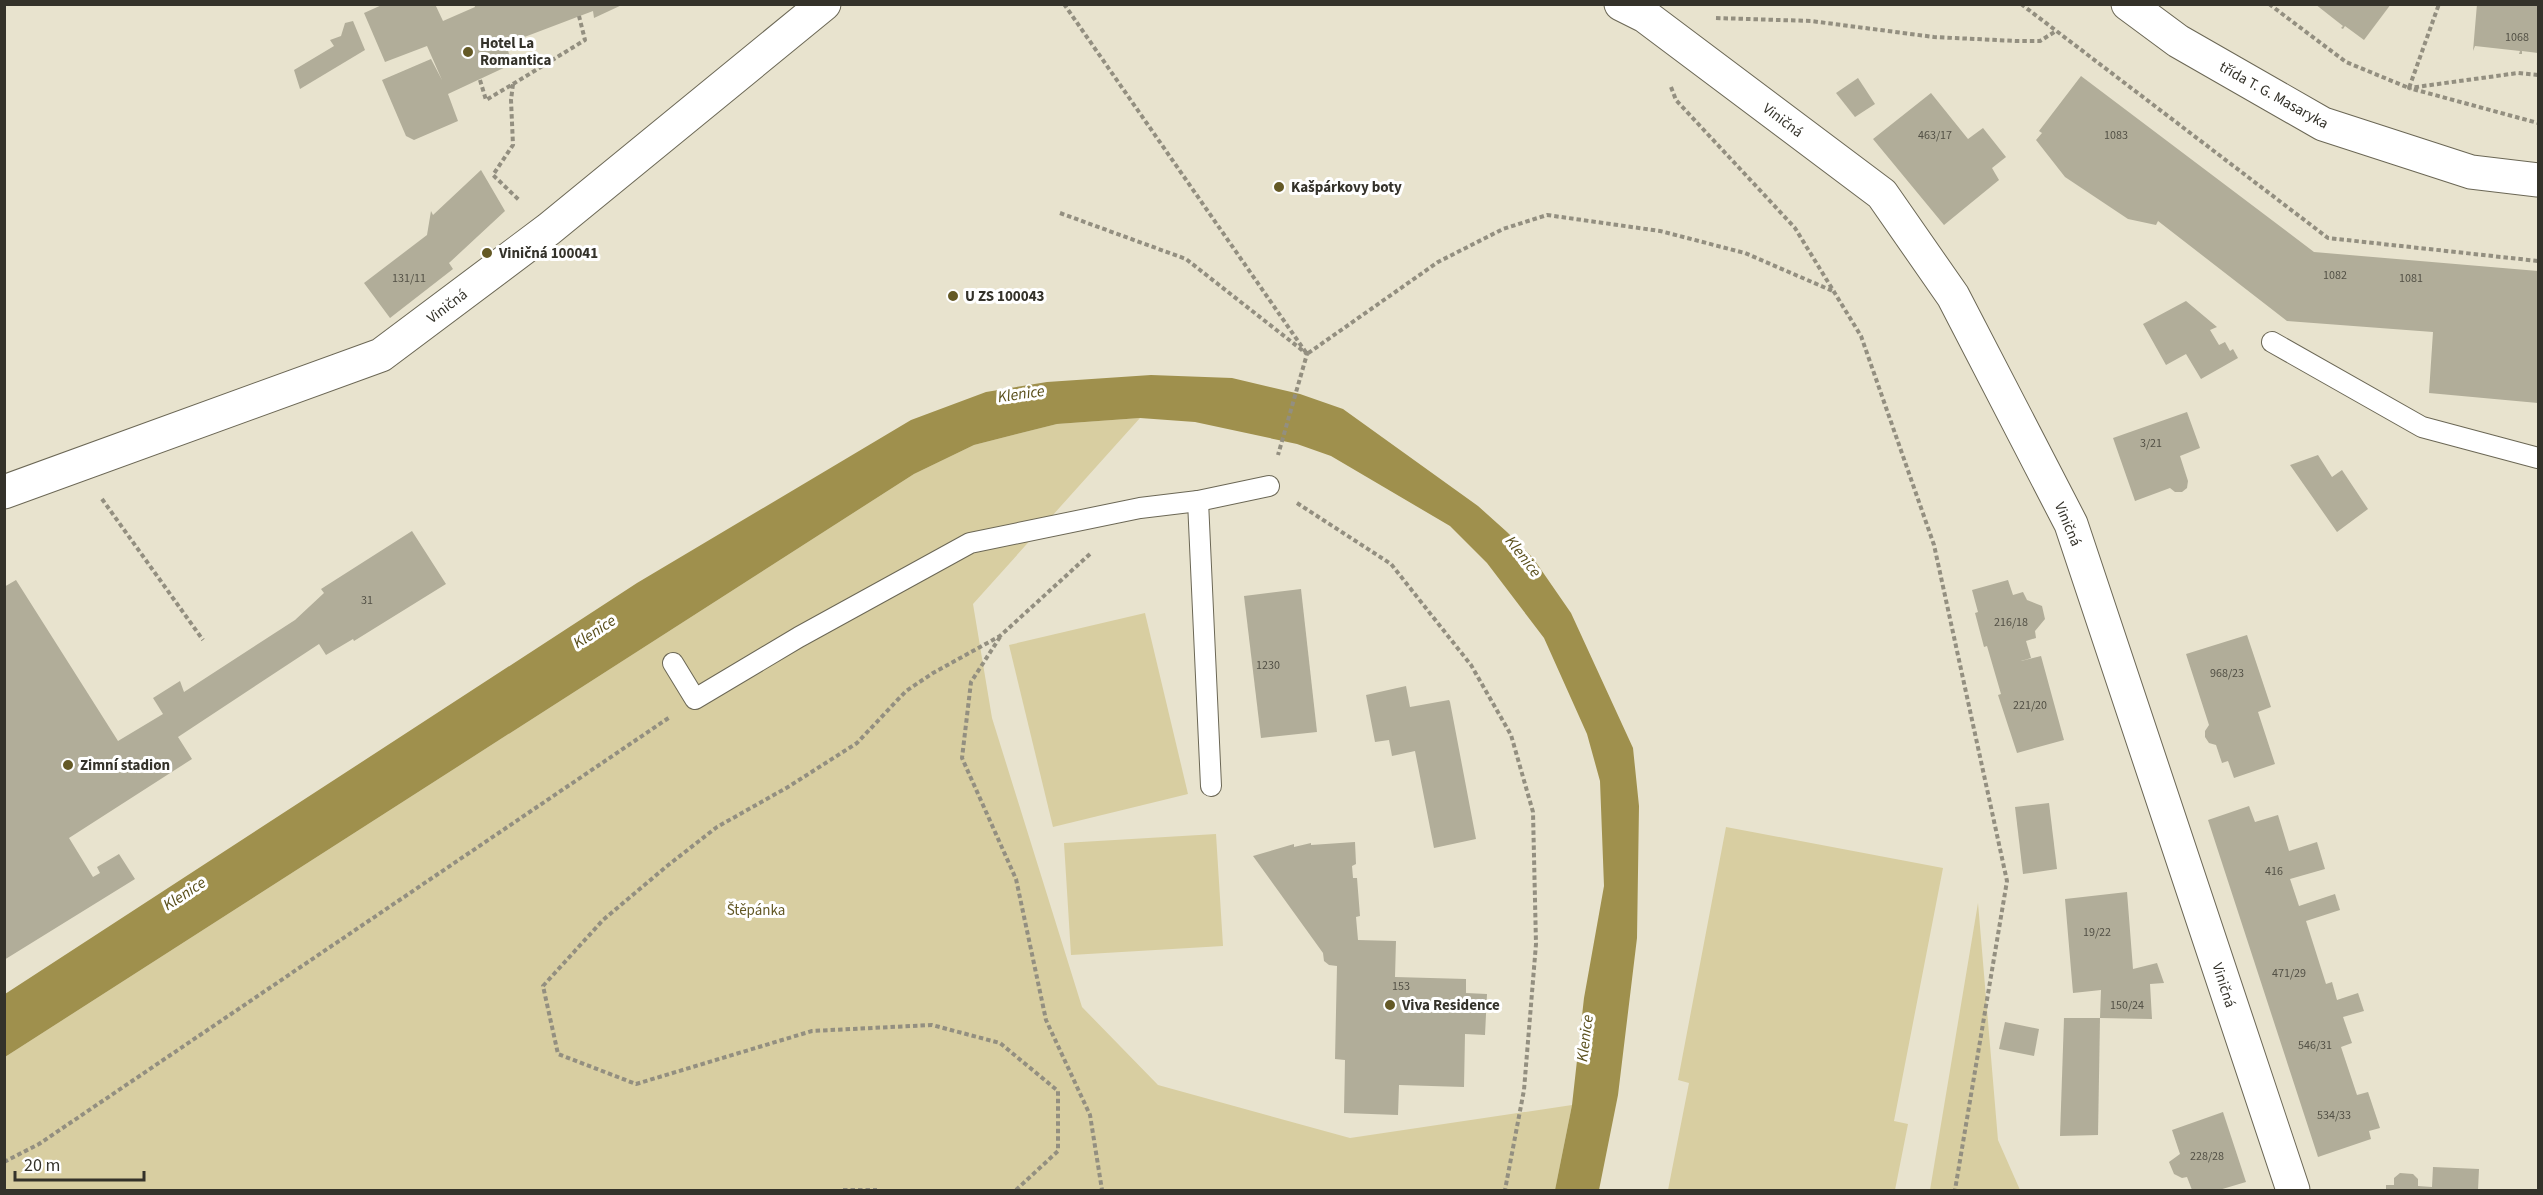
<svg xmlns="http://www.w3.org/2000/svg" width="2543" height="1195" font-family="'Source Sans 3',sans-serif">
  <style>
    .green { fill: #d8cea1 }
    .water { fill: #9f904d }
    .building { fill: #b1ad99 }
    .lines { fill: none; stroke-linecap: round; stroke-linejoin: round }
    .service-casing { stroke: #6b6755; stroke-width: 22 }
    .minor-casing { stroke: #6b6755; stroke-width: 35 }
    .tertiary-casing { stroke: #6b6755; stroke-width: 35 }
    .path { stroke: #938f80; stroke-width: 4; stroke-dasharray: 4.5 3; stroke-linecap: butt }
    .service { stroke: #fff; stroke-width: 20 }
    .minor { stroke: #fff; stroke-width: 33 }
    .tertiary { stroke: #fff; stroke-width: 33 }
    .poi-dot { fill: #645925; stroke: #fff; stroke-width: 2 }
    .labels { text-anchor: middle; stroke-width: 6; stroke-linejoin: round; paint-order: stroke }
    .number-label { font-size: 12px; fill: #535146 }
    .poi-label { font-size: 15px; font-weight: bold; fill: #34322a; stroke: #fff; text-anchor: start }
    .street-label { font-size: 15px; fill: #34322a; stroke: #fff }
    .park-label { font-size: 15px; fill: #625724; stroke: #fff }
    .water-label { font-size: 16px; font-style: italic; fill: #594e1a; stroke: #fff }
  </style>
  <rect width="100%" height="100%" fill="#e8e3ce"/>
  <g class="green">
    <polygon points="1140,418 973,604 992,718 1082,1007 1158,1085 1350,1138 1572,1105 1555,1190 5,1190 5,1057 914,474 974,445 1057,424"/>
    <polygon points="1145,613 1188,794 1053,827 1009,645"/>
    <polygon points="1726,827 1943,868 1894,1121 1908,1124 1895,1190 1668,1190 1689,1083 1678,1080"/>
    <polygon points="1216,834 1223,946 1071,955 1064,843"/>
    <polygon points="1978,903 1998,1140 2020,1190 1930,1190"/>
  </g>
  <polygon class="water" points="1151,375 1232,378 1300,394 1343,409 1478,506 1507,532 1533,558 1571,613 1633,748 1639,806 1637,938 1618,1095 1599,1190 1555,1190 1572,1105 1584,998 1604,886 1600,781 1587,734 1544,638 1487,563 1450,526 1331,456 1297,444 1195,422 1140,418 1057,424 974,445 914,474 5,1057 5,994 637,583 911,420 986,392 1047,382"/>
  <g class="building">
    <polygon points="384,4 435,4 443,21 475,7 474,4 624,4 594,18 593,11 506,44 512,64 448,94 458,121 414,140 406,136 382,80 431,59 442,80 427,46 385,62 364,13"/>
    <polygon points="2315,4 2391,4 2364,40 2345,26 2343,29 2341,28 2343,26"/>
    <polygon points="2477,4 2538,4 2538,53 2522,51 2522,54 2519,54 2520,51 2475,46 2473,51"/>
    <polygon points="353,21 365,50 300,89 294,70 334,46 330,40 341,36 345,23"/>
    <polygon points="2081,76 2314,252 2538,271 2538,403 2429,393 2433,332 2287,321 2158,221 2156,225 2128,219 2065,177 2036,140 2042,133 2039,131"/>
    <polygon points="1858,78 1875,104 1855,117 1836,93"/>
    <polygon points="1931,93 1968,139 1983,128 2006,157 1992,168 1999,180 1944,225 1873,139"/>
    <polygon points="481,170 505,211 449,263 453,269 390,318 364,283 427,235 431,211 433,215"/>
    <polygon points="2186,301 2217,327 2210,330 2219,345 2225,342 2230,351 2233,349 2238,358 2201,379 2186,354 2166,365 2143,324"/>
    <polygon points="2187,412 2200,448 2180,456 2188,481 2187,488 2182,492 2175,492 2170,488 2135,501 2113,438"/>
    <polygon points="2318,455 2332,477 2342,470 2368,509 2337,532 2290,465"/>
    <polygon points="412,531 446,584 354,641 353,639 326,655 319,644 178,737 192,759 69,838 93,877 100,873 97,867 119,854 135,879 4,960 4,587 16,580 118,741 163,714 153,698 180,681 184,692 295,620 324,593 321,589"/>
    <polygon points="2008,580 2013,595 2023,592 2027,600 2042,606 2045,619 2035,631 2036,638 2026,641 2031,658 2021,661 2041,656 2064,740 2017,753 1998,695 2001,694 1987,646 1984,647 1975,613 1978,612 1972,590"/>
    <polygon points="1301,589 1317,732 1261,738 1244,596"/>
    <polygon points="2247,635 2271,707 2258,712 2275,764 2234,778 2228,761 2222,763 2216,745 2209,743 2205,737 2205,731 2209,725 2186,654"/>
    <polygon points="1406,686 1410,707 1449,700 1450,702 1476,839 1434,848 1415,751 1392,756 1389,740 1375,742 1366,695"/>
    <polygon points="2049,803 2057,869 2023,874 2015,807"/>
    <polygon points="2249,806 2255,822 2278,815 2289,851 2317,842 2325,869 2290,879 2299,906 2335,894 2340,910 2306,921 2326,984 2332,982 2337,1000 2358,993 2364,1011 2343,1017 2352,1043 2341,1047 2357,1095 2368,1092 2380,1128 2369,1131 2371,1139 2318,1157 2208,820"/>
    <polygon points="1355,842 1356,864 1352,866 1353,878 1357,878 1360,916 1356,917 1358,940 1396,941 1395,977 1466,979 1466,993 1487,994 1485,1035 1465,1034 1464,1087 1399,1085 1398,1115 1344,1113 1345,1060 1335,1059 1337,966 1329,965 1324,961 1323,953 1253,856 1294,844 1294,847 1311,843 1311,845"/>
    <polygon points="2127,892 2133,969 2157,963 2164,983 2150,984 2152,1019 2100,1018 2101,990 2073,993 2065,899"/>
    <polygon points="2064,1018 2100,1018 2098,1135 2060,1136"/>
    <polygon points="2005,1022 2039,1029 2034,1056 1999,1049"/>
    <polygon points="2223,1112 2246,1182 2219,1190 2192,1190 2187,1177 2182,1178 2174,1174 2169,1162 2180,1154 2172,1130"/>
    <polygon points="2433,1167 2479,1169 2478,1190 2386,1190 2386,1185 2394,1185 2394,1178 2400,1173 2413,1174 2418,1179 2418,1186 2432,1187"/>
  </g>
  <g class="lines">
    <defs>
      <g id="service">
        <polyline points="2272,342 2422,427 2538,458"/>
        <polyline points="1198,501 1211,786"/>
        <polyline points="673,663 695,699 799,637 970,543 1140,508 1198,501 1269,486"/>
      </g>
      <g id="minor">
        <polyline points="1621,4 1645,16 1882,194 1953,296 2071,524 2293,1190"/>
        <polyline points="4,492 381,355 549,229 824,4"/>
      </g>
      <polyline id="tertiary" points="2128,4 2178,41 2323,124 2471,172 2538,180"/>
    </defs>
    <use href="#service" class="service-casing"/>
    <use href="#minor" class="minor-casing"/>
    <use href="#tertiary" class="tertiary-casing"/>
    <g class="path">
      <polyline points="1064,4 1307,354 1438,262 1503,229 1547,215 1660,231 1745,253 1835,292"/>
      <polyline points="2021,4 2328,238 2538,261"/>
      <polyline points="2269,4 2346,62 2409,88 2439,4"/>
      <polyline points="1716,18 1811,21 1934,37 2016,41 2040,41 2056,31"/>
      <polyline points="2538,75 2518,73 2409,88 2538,123"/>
      <polyline points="480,80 486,100 513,84 511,100 513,145 493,175 520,201"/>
      <polyline points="513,84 585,40 579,16"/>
      <polyline points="1671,87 1676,100 1795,228 1861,336 1934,545 2007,881 1955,1190"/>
      <polyline points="1060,213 1186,259 1307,354 1278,455"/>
      <polyline points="102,499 203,640"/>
      <polyline points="1297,503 1391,564 1471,665 1511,735 1533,812 1536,944 1524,1090 1505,1190"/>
      <polyline points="1000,637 971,682 962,758 1016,879 1046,1020 1090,1115 1102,1190"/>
      <polyline points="4,1162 39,1144 670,717"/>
      <polyline points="843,1190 877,1190"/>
      <polyline points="1016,1190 1058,1151 1058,1091 1000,1043 932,1025 812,1031 636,1084 558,1054 543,986 603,920 667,866 717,827 788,787 857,743 906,691 933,673 1000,636 1091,553"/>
    </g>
    <use href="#service" class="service"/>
    <use href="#minor" class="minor"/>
    <use href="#tertiary" class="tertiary"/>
  </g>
  <g class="poi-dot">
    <circle cx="468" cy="52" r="6"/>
    <circle cx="1279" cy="187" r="6"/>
    <circle cx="487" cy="253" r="6"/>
    <circle cx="953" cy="296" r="6"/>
    <circle cx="68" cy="765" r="6"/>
    <circle cx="1390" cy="1005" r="6"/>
  </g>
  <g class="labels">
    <g class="number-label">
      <text x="2517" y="41">1068</text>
      <text x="1935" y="139">463/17</text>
      <text x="2116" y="139">1083</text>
      <text x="2335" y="279">1082</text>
      <text x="409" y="282">131/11</text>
      <text x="2411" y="282">1081</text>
      <text x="2151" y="447">3/21</text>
      <text x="367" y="604">31</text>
      <text x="2011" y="626">216/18</text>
      <text x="1268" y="669">1230</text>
      <text x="2227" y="677">968/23</text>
      <text x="2030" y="709">221/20</text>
      <text x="2274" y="875">416</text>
      <text x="2097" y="936">19/22</text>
      <text x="2289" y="977">471/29</text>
      <text x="1401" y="990">153</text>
      <text x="2127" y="1009">150/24</text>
      <text x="2315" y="1049">546/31</text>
      <text x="2334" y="1119">534/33</text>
      <text x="2207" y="1160">228/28</text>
    </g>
    <g class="poi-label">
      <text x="480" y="48">Hotel La<tspan x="480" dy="17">Romantica</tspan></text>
      <text x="1291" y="192">Kašpárkovy boty</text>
      <text x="499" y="258">Viničná 100041</text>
      <text x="965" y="301">U ZS 100043</text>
      <text x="80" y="770">Zimní stadion</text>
      <text x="1402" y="1010">Viva Residence</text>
    </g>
    <g class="street-label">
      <text transform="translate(2274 95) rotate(29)" y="5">třída T. G. Masaryka</text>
      <text transform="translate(1783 120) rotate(37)" y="5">Viničná</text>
      <text transform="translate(447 306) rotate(-37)" y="5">Viničná</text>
      <text transform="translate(2068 524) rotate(67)" y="5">Viničná</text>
      <text transform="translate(2224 985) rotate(72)" y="5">Viničná</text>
    </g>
    <g class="park-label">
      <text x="756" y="915">Štěpánka</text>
    </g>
    <g class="water-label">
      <text transform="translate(1021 393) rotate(-8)" y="6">Klenice</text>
      <text transform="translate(1524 556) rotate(52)" y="6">Klenice</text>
      <text transform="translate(594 631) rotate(-33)" y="6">Klenice</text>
      <text transform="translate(184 893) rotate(-33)" y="6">Klenice</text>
      <text transform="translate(1584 1038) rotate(-83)" y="6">Klenice</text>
    </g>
  </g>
  <rect width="2543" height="1195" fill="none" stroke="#34322a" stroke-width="12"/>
  <path d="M15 1171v9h129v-9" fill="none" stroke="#34322a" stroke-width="3"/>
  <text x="24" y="1171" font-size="18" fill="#34322a" stroke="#ffffff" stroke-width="4.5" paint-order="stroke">20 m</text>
</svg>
